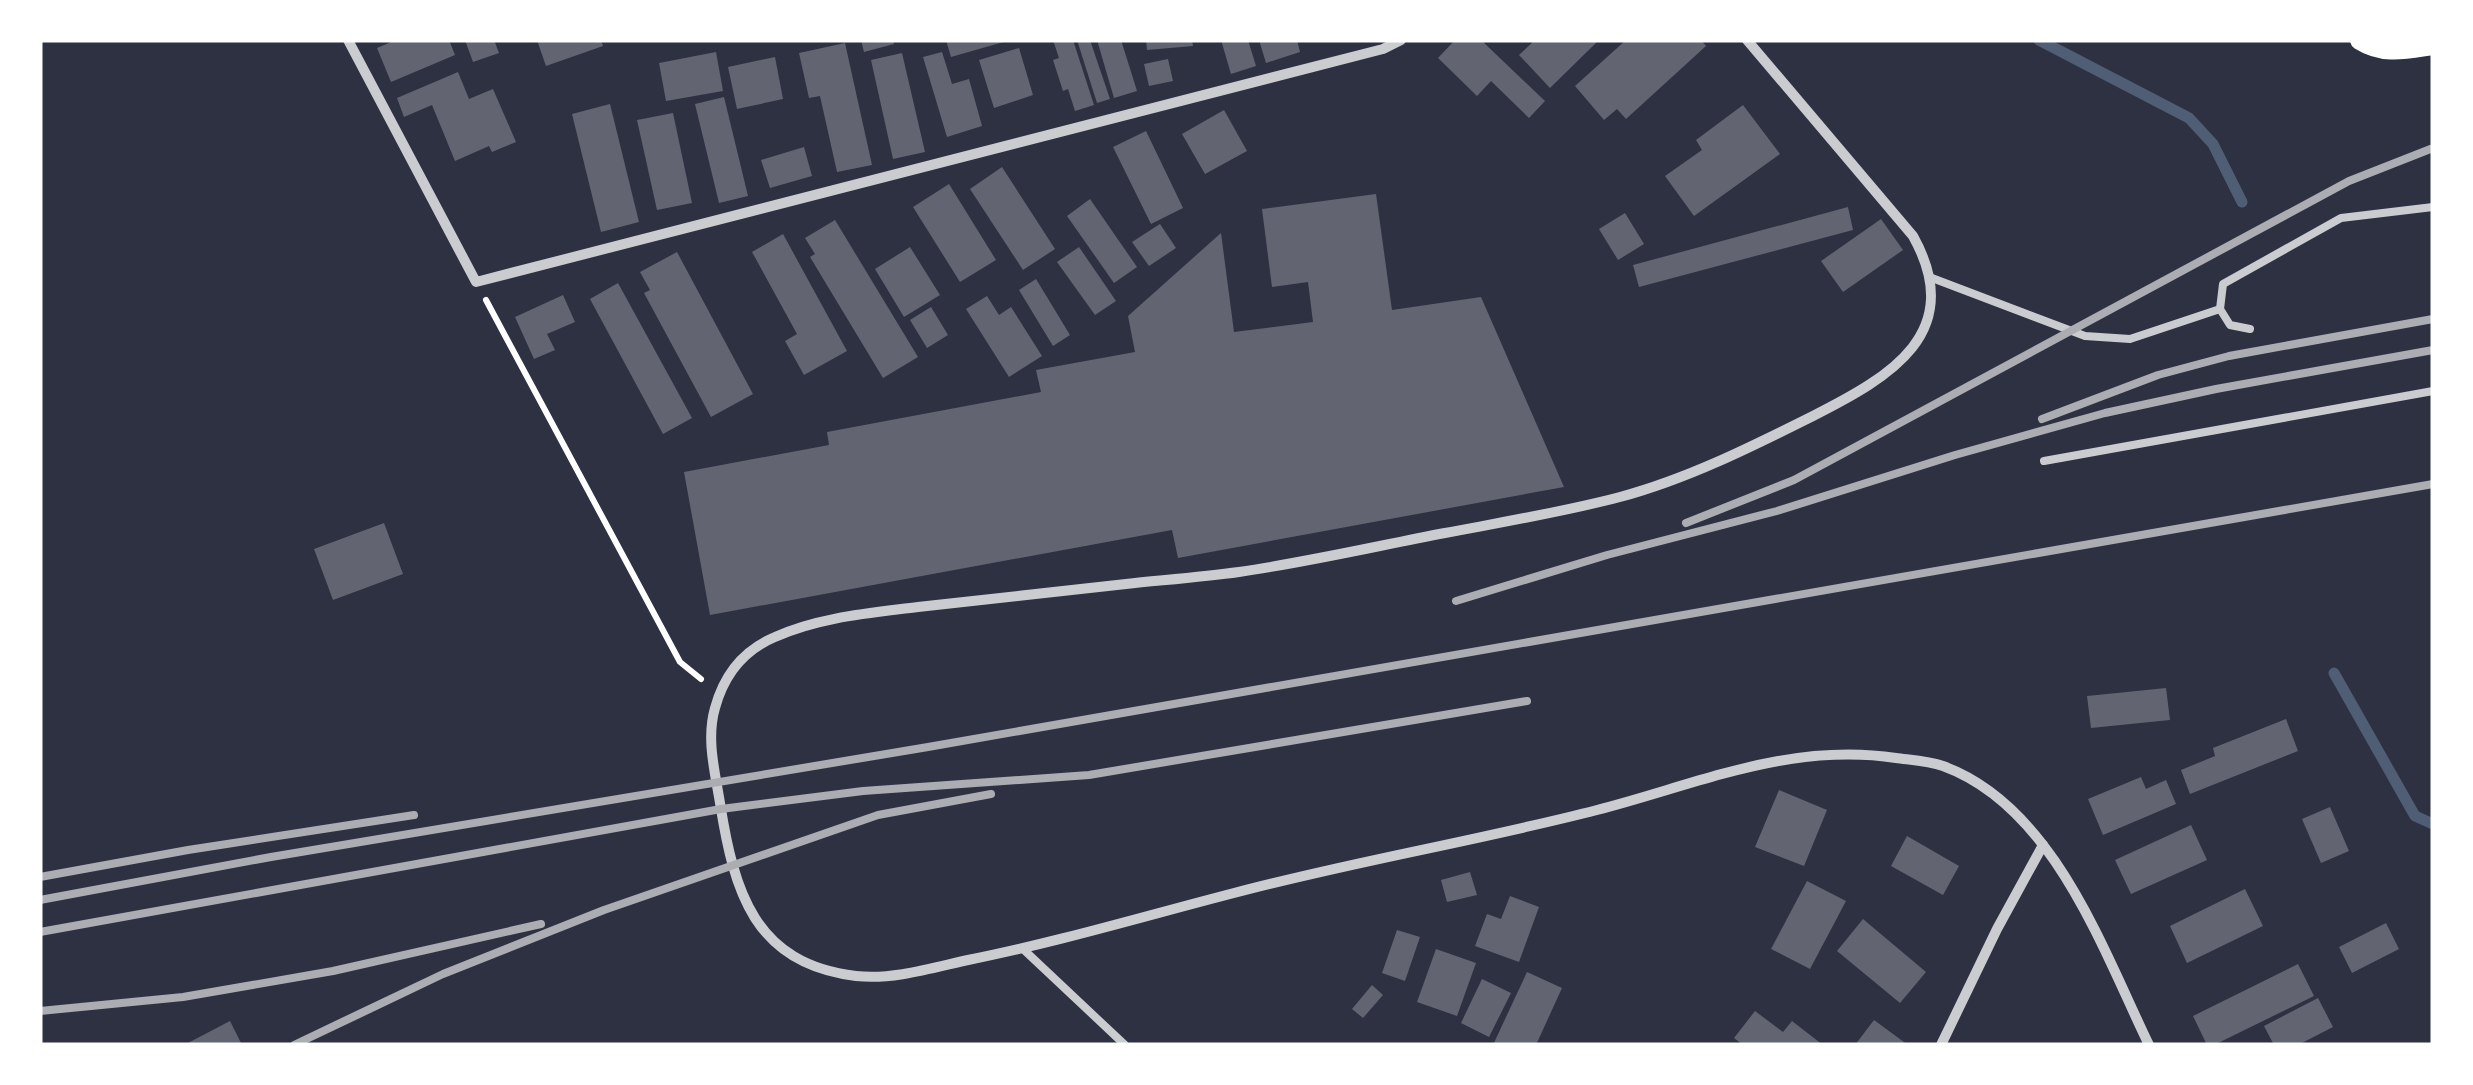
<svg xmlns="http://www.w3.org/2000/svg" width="2473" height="1085" font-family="'Exo 2',sans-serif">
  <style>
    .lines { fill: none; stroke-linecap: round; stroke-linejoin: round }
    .stream { stroke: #4f5d75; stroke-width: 11 }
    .building { fill: #626471 }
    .path { stroke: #fff; stroke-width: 6 }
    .service { stroke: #caccd0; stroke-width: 8 }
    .minor { stroke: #caccd0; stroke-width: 10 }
    .secondary { stroke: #fff; stroke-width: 20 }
    .rail { stroke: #abadb3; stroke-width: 8 }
  </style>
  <rect width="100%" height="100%" fill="#2d3142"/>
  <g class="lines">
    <g class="stream">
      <polyline points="2039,40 2189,118 2213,144 2242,202"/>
      <polyline points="2334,673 2415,816 2433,824"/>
    </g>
  </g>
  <g class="building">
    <polygon points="396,40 449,40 455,55 391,82 377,48"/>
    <polygon points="465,40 494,40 499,53 473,62"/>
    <polygon points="537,40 601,40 603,46 546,66"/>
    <polygon points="861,40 893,40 894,44 864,52"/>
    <polygon points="946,40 1006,40 1007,41 951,57"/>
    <polygon points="1053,40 1073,40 1094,105 1075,111 1068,89 1063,91 1053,60 1059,58"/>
    <polygon points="1077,40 1090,40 1110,99 1097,103"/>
    <polygon points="1097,40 1121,40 1137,91 1114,98"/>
    <polygon points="1146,40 1192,40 1193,46 1147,50"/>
    <polygon points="1221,40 1248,40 1256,66 1231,74"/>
    <polygon points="1259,40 1297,40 1300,52 1266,63"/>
    <polygon points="1455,40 1481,40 1545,101 1529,118 1491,81 1477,96 1438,58"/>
    <polygon points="1535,40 1599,40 1550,88 1519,55"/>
    <polygon points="1626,40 1701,40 1706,46 1626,119 1617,109 1604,120 1575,86"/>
    <polygon points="845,43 872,165 837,172 820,96 809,98 799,53"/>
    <polygon points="1019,48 1033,95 994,108 979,60"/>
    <polygon points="716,52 723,91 666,101 659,63"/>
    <polygon points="942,52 952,84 969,79 982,126 947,137 923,57"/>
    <polygon points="902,53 925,152 893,159 871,60"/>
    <polygon points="775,57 783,99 737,109 728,67"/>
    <polygon points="1168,59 1173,81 1149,86 1144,64"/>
    <polygon points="458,72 469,99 493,89 516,142 492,152 489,146 455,161 432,105 404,117 397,98"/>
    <polygon points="724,97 748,196 719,203 695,104"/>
    <polygon points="610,104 639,222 601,232 572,114"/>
    <polygon points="1743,105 1780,154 1694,216 1665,176 1702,150 1696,140"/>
    <polygon points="1224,110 1247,151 1205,174 1182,134"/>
    <polygon points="673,113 692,203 657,210 637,120"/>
    <polygon points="1146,131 1183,208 1151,224 1113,147"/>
    <polygon points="804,147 812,176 770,188 761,160"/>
    <polygon points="1002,167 1055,249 1023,270 970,189"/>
    <polygon points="949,184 996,260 960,282 913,207"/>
    <polygon points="1376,194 1392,310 1481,297 1564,487 1178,558 1172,530 710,615 684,472 829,445 827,432 1041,392 1036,370 1135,352 1128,316 1221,233 1234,332 1313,322 1308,282 1272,287 1262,209"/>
    <polygon points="1090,199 1137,267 1114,283 1067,216"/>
    <polygon points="1848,207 1853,230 1639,287 1633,265"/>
    <polygon points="1625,213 1644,244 1618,260 1599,229"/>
    <polygon points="1881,219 1903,250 1843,292 1821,261"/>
    <polygon points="835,220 918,357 883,378 810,257 815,254 805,238"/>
    <polygon points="1160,224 1176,248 1149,266 1132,242"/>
    <polygon points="783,234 847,351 804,375 785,341 797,334 752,252"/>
    <polygon points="910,247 940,295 904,317 875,269"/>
    <polygon points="1079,247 1116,301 1095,315 1057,262"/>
    <polygon points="677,252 753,394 711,417 644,293 650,290 640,272"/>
    <polygon points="1036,279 1070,335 1053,346 1019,290"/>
    <polygon points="618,283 692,418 663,434 590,299"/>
    <polygon points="563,295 575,322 547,334 555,350 534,359 515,317"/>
    <polygon points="987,296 999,315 1011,307 1042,356 1009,377 966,309"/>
    <polygon points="931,307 948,335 927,348 910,320"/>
    <polygon points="384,523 403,574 333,600 314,549"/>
    <polygon points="2166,688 2170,720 2091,728 2087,696"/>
    <polygon points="2286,719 2298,751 2190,794 2181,770 2215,756 2213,748"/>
    <polygon points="2141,777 2146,789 2166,780 2176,804 2103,835 2088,799"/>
    <polygon points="1779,790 1827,810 1804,866 1755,847"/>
    <polygon points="2330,807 2349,851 2321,863 2302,819"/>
    <polygon points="2191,825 2207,860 2131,894 2115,860"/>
    <polygon points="1907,836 1959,866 1943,895 1891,866"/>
    <polygon points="1470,872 1477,895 1447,902 1441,880"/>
    <polygon points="1807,881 1846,901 1810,969 1771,949"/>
    <polygon points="2245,889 2263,926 2187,963 2170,926"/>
    <polygon points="1510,896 1539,907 1519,962 1475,946 1487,914 1501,919"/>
    <polygon points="1863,919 1926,972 1900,1003 1837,951"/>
    <polygon points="2386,923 2399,949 2352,973 2339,947"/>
    <polygon points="1397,930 1420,937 1405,981 1382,973"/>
    <polygon points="1436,949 1476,963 1457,1016 1417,1002"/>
    <polygon points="2298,964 2314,996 2214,1045 2207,1045 2193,1016"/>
    <polygon points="1527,972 1562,988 1536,1045 1493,1045"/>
    <polygon points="1482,979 1511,993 1489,1037 1461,1023"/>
    <polygon points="1372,985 1383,995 1363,1018 1352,1009"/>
    <polygon points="2318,998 2333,1027 2298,1045 2274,1045 2264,1026"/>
    <polygon points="1755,1011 1783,1032 1792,1021 1823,1045 1743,1045 1734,1038"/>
    <polygon points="1874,1020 1908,1045 1855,1045"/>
    <polygon points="230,1021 242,1045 184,1045"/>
  </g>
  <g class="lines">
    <polyline class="path" points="486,300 680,662 701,679"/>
    <g class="service">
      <polyline points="1932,278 2085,336 2130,339 2220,309"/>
      <polyline points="2250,329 2230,325 2220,309 2223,284 2341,218 2433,207"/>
      <polyline points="2044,461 2433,391"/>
      <polyline points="1023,949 1125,1045"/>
    </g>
    <g class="minor">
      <polyline points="348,40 476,282 1383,49 1401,40"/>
      <path d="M 1747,40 L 1913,236 C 1967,333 1890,377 1813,416 C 1751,447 1687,479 1620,497 C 1563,512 1503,522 1445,533 C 1377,546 1308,562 1239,572 C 1202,577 1164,580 1126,584 C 1057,592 987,599 918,607 C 871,613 819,617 775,637 C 744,650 724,675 715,708 C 706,739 715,772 720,803 C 734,891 754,964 856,976 C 893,980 932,968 968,960 C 1058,942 1145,916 1234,893 C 1354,861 1477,841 1597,810 C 1698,784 1789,742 1896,758 C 1911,760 1929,761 1943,766 C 2053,806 2102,948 2149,1045"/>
      <polyline points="1941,1045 1997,929 2043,845"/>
    </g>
    <path class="secondary" d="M 2360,40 C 2384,55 2406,49 2433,45"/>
    <g class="rail">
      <polyline points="2042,419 2158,375 2229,356 2433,319"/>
      <polyline points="1686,523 1794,480 2349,181 2433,148"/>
      <polyline points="1456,601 1607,555 1777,511 1955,455 2105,413 2216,389 2433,350"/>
      <polyline points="40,877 188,850 414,815"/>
      <polyline points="40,900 271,857 928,747 2433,484"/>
      <polyline points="40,932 721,809 863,791 1089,775 1527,701"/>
      <polyline points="40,1011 183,997 333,971 541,924"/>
      <polyline points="294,1045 443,974 604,910 878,815 991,794"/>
    </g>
  </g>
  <rect width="2473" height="1085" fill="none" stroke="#ffffff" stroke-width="85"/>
</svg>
